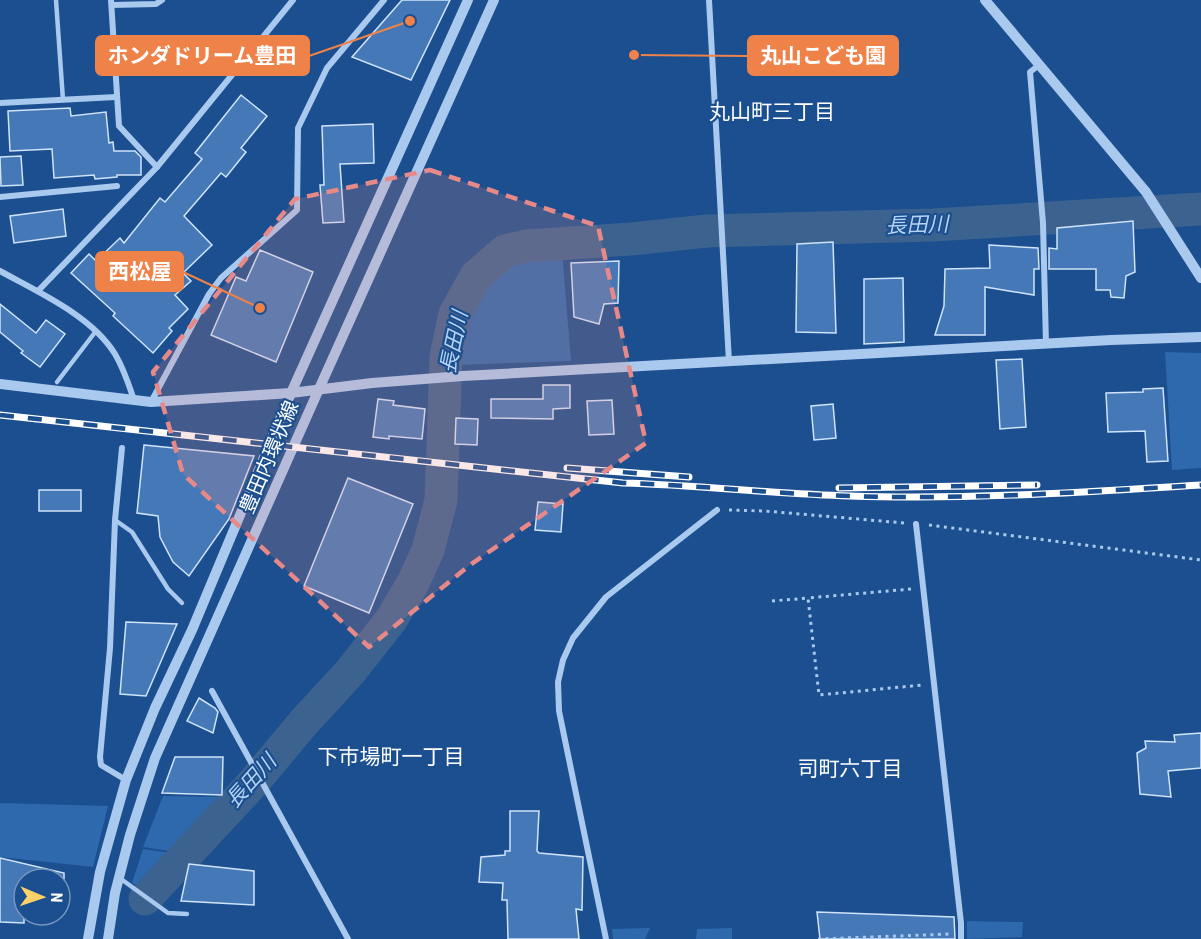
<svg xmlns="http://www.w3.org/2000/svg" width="1201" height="939" font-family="'Roboto Condensed','Noto Sans JP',sans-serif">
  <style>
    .green { fill: #2e69ad }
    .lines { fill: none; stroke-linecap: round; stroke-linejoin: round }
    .river { stroke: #3c6290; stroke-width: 33 }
    .building { fill: #4478b7; stroke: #cfe3fa; stroke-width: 1.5 }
    .path { stroke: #a9c9ee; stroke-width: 3; stroke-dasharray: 3 4.5; stroke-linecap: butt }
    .service { stroke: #a9c9ee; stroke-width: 4.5 }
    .minor { stroke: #a9c9ee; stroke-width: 6 }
    .tertiary { stroke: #a9c9ee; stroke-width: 10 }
    .rail-casing { stroke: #fff; stroke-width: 7 }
    .rail { stroke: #1b4f8f; stroke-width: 4.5; stroke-dasharray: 14; stroke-linecap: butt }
    .marked { fill: #e88989; fill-opacity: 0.2; stroke: #e88989; stroke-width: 4.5; stroke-dasharray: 12 8; stroke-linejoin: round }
    .labels { text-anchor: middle; stroke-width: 4.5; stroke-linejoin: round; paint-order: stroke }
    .street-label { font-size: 20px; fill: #fff; stroke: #1b4f8f }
    .neighbourhood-label { font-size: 21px; fill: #fff; stroke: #1b4f8f }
    .water-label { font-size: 21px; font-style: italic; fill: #b5d3f5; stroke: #1b4f8f }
    .leader { fill: none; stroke: #ee8249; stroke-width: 2 }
    .callout-dot { fill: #ee8249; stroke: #1b4f8f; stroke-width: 2 }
    .callout { fill: #ee8249; stroke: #ee8249; stroke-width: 2 }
    .callout-label { font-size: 21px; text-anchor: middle; font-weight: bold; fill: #fff }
  </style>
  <rect width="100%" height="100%" fill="#1b4f8f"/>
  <g class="green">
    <polygon points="562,251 571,361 456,365 463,318 489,278 513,256"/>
    <polygon points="1165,352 1201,353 1201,468 1172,470"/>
    <polygon points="163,796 225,797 182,853 143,847"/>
    <polygon points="0,803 108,806 93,867 0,857"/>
    <polygon points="143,849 178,854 145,890 132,883"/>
    <polygon points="967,921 1023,922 1022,937 967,939"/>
    <polygon points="650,928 645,939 613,939 612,929"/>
    <polygon points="732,928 732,939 696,939 697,929"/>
  </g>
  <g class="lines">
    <polyline class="river" points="145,899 253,783 304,722 350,672 391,620 413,583 428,550 441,500 446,357 455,314 476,276 505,251 526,246 631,239 707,231 933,225 1201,209"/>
  </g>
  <g class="building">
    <polygon points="402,0 450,0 411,80 352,57"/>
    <polygon points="241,95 267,116 241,148 246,152 226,177 221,173 184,216 212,245 183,273 191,281 175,295 188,309 169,328 172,331 153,353 113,316 115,313 71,273 89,254 96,261 120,238 124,243 160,198 165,202 202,159 195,153"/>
    <polygon points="70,108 71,116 106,112 109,143 113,142 114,151 135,151 141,157 141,175 117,175 117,177 95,179 94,175 54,178 52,149 10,151 8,111"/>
    <polygon points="373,124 374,163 340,164 344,222 323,223 320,185 324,185 322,126"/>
    <polygon points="21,156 23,185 1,186 0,157"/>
    <polygon points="63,209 66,236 14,243 10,216"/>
    <polygon points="1133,221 1135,272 1126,276 1124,298 1111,297 1110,290 1096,290 1096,269 1049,269 1049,248 1057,249 1057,228"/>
    <polygon points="833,242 836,333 796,332 797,244"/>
    <polygon points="989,245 1038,248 1039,269 1034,269 1034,295 985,287 985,335 935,335 944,306 945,269 990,268"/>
    <polygon points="260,250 313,272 276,362 211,335 236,277 246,281"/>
    <polygon points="619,261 618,303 604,304 599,324 574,317 571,263"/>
    <polygon points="903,278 904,342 864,344 864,279"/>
    <polygon points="0,304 36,333 46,320 65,334 40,367 21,353 23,351 0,332"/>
    <polygon points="1022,359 1026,427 1000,429 996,360"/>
    <polygon points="543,385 570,385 570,408 553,409 553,419 491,418 491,399 543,399"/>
    <polygon points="1163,388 1168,461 1147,462 1145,431 1108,432 1106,393 1143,392 1143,389"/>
    <polygon points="378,399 394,401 393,405 425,409 422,439 389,436 389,439 373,437"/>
    <polygon points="612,400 614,434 589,435 587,401"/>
    <polygon points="833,404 836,438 814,440 811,406"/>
    <polygon points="456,418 478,419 477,445 455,444"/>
    <polygon points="144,445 254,456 229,519 189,576 173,562 160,537 158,516 137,513"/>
    <polygon points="348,478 413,504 369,613 304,586"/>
    <rect x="39" y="490" width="42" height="21"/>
    <polygon points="538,502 563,504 561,532 535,530"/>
    <polygon points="126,622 177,624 146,696 120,694"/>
    <polygon points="199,698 215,708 218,712 213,733 187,721"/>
    <polygon points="1201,733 1201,768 1168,771 1171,797 1140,794 1137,753 1146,748 1145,741 1175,742 1174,735"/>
    <polygon points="175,757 223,757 222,795 162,793"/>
    <polygon points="510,811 539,811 537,851 539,853 583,857 582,910 576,909 579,939 508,939 507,900 502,900 503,883 479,882 481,857 505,855 505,851 510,851"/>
    <polygon points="0,858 64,873 64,879 24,879 24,923 0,922"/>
    <polygon points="189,864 254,871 254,905 181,901"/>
    <polygon points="817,912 954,917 955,939 820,939"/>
  </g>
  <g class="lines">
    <g class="path">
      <polyline points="729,510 765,511 904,523"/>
      <polyline points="929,525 1201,560"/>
      <polyline points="911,589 808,598 819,695 922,685"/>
      <polyline points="772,601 808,598"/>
      <polyline points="818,939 950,934"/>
    </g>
    <g class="service">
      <polyline points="56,0 63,100"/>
      <polyline points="57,382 96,331"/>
      <polyline points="115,520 132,532 168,589 182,603"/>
      <polyline points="121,879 168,913 187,914"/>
    </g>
    <g class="minor">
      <polyline points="111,0 119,126 157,167"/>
      <polyline points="709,0 729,362"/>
      <polyline points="112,5 156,4 162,0"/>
      <polyline points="1039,65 1030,72 1043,223 1046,344"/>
      <polyline points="0,103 116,97"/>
      <polyline points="0,197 117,186"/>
      <path d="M 0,271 C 38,292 92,316 115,354 C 124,369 129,385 134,400"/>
      <polyline points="38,291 157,167 293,0"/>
      <polyline points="151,402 209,294 221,278 297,210 298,128 327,68 384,0"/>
      <polyline points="122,448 115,520 110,648 100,757 101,765 126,780"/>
      <polyline points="916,524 961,923 961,939"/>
      <polyline points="212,691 348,939"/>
      <polyline points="606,939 559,711 558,682 563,660 573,638 606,597 717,510"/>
    </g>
    <g class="tertiary">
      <polyline points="985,0 1146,192 1201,278"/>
      <polyline points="0,384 151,402 291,393 372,383 463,376 1111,340 1201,337"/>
      <polyline points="88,939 100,872 126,780 155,708 192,630 291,393 468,0"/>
      <polyline points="108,939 115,893 130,835 155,758 319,389 494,0"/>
    </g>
    <defs>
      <g id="rail">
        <path d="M 0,415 L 623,483 C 699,485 774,494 850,496 C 967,500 1085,492 1201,485"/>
        <polyline points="567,468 689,477"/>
        <polyline points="839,488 1037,485"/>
      </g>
    </defs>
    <use href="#rail" class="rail-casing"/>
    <use href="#rail" class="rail"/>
  </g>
  <path class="marked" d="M 430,170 L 598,226 L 646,443 L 470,565 L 369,647 L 183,474 L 153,372 L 295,199 Z"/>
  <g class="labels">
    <g class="street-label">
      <text transform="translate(269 457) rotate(-67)" y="7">豊田内環状線</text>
    </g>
    <g class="neighbourhood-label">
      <text x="772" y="119">丸山町三丁目</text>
      <text x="391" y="764">下市場町一丁目</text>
      <text x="850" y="776">司町六丁目</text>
    </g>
    <g class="water-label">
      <text transform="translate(917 225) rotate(-2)" y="7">長田川</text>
      <text transform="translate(454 342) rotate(-78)" y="7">長田川</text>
      <text transform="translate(251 781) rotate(-48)" y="7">長田川</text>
    </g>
  </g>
  <path class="leader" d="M410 21L309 56M634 55L748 56M260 308L183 272"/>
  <g class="callout-dot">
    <circle cx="410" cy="21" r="6"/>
    <circle cx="634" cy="55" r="6"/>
    <circle cx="260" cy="308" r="6"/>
  </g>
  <g class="callout">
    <rect x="96" y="36" width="213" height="39" rx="6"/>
    <rect x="748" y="36" width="150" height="39" rx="6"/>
    <rect x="96" y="252" width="87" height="39" rx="6"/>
  </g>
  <g class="callout-label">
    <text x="202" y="63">ホンダドリーム豊田</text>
    <text x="823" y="63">丸山こども園</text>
    <text x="140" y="279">西松屋</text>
  </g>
  <g transform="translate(42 897) rotate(92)"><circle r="28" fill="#1b4f8f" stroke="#7695bc" stroke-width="1.5"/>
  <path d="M0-4.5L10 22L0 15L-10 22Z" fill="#ffd166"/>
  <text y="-9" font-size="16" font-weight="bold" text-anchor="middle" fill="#ffffff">N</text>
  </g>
</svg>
